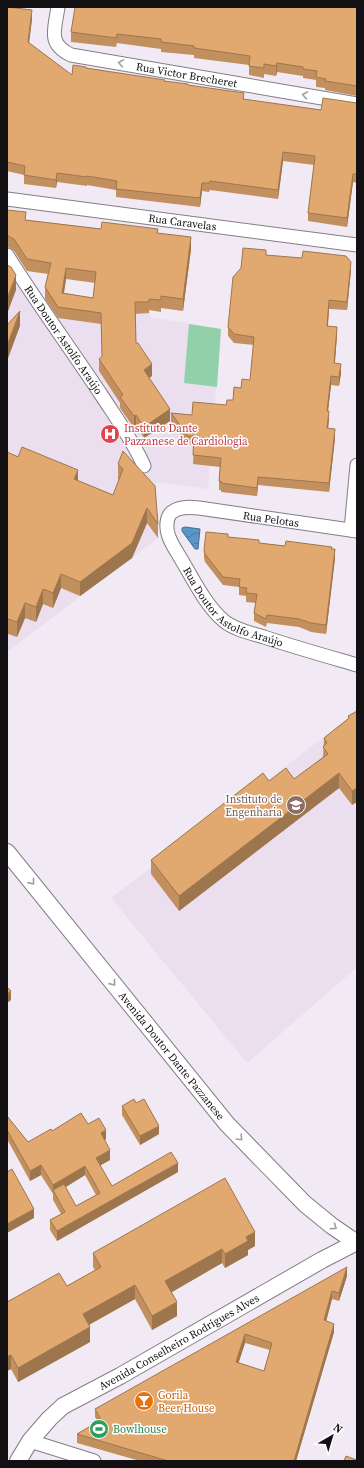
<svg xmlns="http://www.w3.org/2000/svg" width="364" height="1468" font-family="'Source Serif 4',serif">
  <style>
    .built { fill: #eadeef }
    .grass { fill: #91d0a9 }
    .water { fill: url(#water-waves); stroke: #446e92 }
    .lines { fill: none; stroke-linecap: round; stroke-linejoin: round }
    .minor-casing { stroke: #847d87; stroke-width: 15 }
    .tertiary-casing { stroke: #847d87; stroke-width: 18 }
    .minor { stroke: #fff; stroke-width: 13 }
    .tertiary { stroke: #fff; stroke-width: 16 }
    .wall { fill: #c2905f; fill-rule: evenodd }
    .shaded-wall { fill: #9e764e }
    .building { fill: #e1a86f; stroke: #9e764e; fill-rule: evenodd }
    .oneway { stroke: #a09fa1 }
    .labels { text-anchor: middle; stroke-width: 3; stroke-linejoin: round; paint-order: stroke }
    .street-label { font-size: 11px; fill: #121013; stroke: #fff }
    .health-label { font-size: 11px; fill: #be3a42; stroke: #fff; text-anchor: start }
    .education-label { font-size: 11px; fill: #785e54; stroke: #fff; text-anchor: end }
    .food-label { font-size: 11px; fill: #c56008; stroke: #fff; text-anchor: start }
    .leisure-label { font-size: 11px; fill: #27864d; stroke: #fff; text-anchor: start }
  </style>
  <defs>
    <pattern id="water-waves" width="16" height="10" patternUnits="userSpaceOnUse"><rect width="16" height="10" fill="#5a96c9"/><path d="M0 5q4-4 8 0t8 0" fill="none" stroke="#4979a2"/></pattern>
  </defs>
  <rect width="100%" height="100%" fill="#f1eaf5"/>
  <g class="built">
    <polygon points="7,259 38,298 115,309 150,305 150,317 221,329 208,489 156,482 158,538 7,652"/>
    <polygon points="357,712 357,967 247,1063 111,898"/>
  </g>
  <polygon class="grass" points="189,324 221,329 217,387 184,383"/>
  <polygon class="water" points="185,527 200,529 198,549 195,549 182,531 182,528"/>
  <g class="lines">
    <defs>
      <g id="minor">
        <path id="s1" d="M 58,7 C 55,29 47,44 71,55 L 357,104"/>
        <path id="s2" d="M 7,199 L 357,245"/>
        <path id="s3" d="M 7,255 C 37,303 71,349 102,396 C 117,419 133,441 144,466"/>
        <polyline points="351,530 357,465"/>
        <path id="s4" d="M 357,531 L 199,508 C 190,507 177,506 170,514 C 166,520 166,530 169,537 C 172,545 177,552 181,559 C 193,579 206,606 224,621 C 235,630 251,633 264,637 C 294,647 326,656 357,665"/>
        <polyline points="30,1441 94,1461"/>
      </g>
      <g id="tertiary">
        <path id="s5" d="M 7,852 L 227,1124 L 305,1204 L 332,1226 L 357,1243"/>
        <path id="s6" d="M 18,1461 L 30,1441 L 49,1419 L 63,1406 L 120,1376 L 322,1260 L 357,1242"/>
      </g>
    </defs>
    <use href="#minor" class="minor-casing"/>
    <use href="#tertiary" class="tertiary-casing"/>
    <use href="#minor" class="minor"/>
    <use href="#tertiary" class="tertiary"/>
  </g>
  <g class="wall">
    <polygon points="7,7 32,19 29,43 72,75 86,68 188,85 244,99 321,110 357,103 357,183 353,182 347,227 308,221 308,213 314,165 283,161 278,199 210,190 209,192 202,191 200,207 116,197 116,190 87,185 87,186 57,182 56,188 24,184 24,175 7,171"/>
    <polygon points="357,7 357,96 325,90 325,88 316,87 316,80 303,78 303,76 277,72 276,76 264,74 264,78 249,75 249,65 194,58 194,55 161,52 161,49 117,43 116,47 71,42 71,32"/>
    <path d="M 7,210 L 26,220 L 101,229 L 158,233 L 191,249 L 183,311 L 161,308 L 161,312 L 149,310 L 149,313 L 135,314 L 136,343 L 152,376 L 149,378 L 170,421 L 144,438 L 136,426 L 134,428 L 120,408 L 120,403 L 99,371 L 99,359 L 102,356 L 101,324 L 58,318 L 45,299 L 45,287 L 48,274 L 27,271 L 14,251 L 8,247 L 7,246 ZM 66,279 L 95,283 L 93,298 L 64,293 Z"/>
    <polygon points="266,255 351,270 347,310 329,309 328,326 337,335 335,363 341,373 339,386 331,385 328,411 329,420 328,428 335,438 329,492 258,485 257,496 221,492 221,490 219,490 219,481 220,467 193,464 194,445 188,444 171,422 171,413 192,415 226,405 233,400 241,388 250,380 254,345 234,343 228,336 228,327"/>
    <polygon points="123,451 158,524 158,538 147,523 132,558 80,596 61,588 53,608 43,604 36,622 25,618 17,637 8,634 7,637 7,452 113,495 119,480 118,479 118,464"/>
    <polygon points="228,537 259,543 285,546 332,549 335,558 326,634 311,632 299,627 267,623 266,627 254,621 254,613 256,603 246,602 246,596 239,595 239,587 223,585 205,562 204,558 204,550"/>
    <polygon points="357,711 352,805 339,788 179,911 151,874 151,860 269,781 294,779 323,757 324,738 348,719 348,716"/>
    <polygon points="136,1103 159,1134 140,1145 122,1115 122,1106"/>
    <path d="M 7,1116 L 28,1142 L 52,1131 L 88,1124 L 106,1139 L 105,1140 L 110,1160 L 100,1165 L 112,1186 L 178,1172 L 57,1241 L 50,1230 L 50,1220 L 61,1214 L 53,1200 L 53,1194 L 41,1175 L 30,1181 L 7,1139 ZM 85,1175 L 96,1195 L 76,1206 L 65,1187 Z"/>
    <polygon points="255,1246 248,1250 248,1255 225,1268 222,1263 172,1292 177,1316 152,1330 135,1299 89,1325 90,1342 18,1382 11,1369 7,1371 7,1302 67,1286 95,1270 93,1267 93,1253"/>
    <path d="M 347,1276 L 339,1301 L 332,1299 L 326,1321 L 334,1332 L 296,1461 L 140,1461 L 77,1443 L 77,1434 L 98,1422 L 95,1417 L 95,1409 ZM 245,1343 L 270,1350 L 264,1371 L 238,1363 Z"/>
  </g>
  <g class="shaded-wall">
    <polygon points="32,10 32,19 28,51 28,42"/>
    <polygon points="277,63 277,72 276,76 276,66"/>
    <polygon points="283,152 283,161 278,199 278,190"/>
    <polygon points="57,173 57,182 56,188 56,180"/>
    <polygon points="353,174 353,182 347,227 347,218"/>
    <polygon points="202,183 202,191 200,207 200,198"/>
    <polygon points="191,237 191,249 183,311 183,299"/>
    <polygon points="351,262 351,270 347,310 347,302"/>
    <polygon points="66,268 66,279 62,304 62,293"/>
    <polygon points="16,275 16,290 7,314 7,299"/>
    <polygon points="329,300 329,309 327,334 327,326"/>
    <polygon points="20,311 20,326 7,361 7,346"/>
    <polygon points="337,327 337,335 334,372 334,363"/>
    <polygon points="152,364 152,376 144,381 144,370"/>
    <polygon points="341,364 341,373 339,386 339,377"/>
    <polygon points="331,376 331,385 327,420 327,411"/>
    <polygon points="170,409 170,421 144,438 144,427"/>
    <polygon points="329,411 329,420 327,437 327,428"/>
    <polygon points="136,415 136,426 134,428 134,416"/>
    <polygon points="335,429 335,438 329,492 329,483"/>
    <polygon points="78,470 78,484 74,479"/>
    <polygon points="258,477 258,485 257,496 257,488"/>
    <polygon points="147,508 147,523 132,558 80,596 80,582"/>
    <polygon points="335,549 335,558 326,634 326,625"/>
    <polygon points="61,574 61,588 53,608 53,593"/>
    <polygon points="43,589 43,604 36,622 36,607"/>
    <polygon points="25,603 25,618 17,637 17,622"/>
    <polygon points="8,619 8,634 7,637 7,622"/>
    <polygon points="339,773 339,788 179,911 179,896"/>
    <polygon points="357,788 357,802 352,805 352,791"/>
    <polygon points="11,991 11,1000 7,1003 7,994"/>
    <polygon points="159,1126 159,1134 140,1145 140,1136"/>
    <polygon points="106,1130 106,1139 101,1142 101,1133"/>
    <polygon points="110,1150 110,1160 96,1168 96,1158"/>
    <polygon points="178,1163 178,1172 57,1241 57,1231"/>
    <polygon points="41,1165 41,1175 30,1181 30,1171"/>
    <polygon points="85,1166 85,1175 55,1194 53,1191 53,1185"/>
    <polygon points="34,1209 34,1218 7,1233 7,1224"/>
    <polygon points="255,1232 255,1246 248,1250 248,1255 225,1268 225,1254 246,1237"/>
    <polygon points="222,1249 222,1263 165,1296 165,1281"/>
    <polygon points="347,1267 347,1276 339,1301 339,1293"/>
    <polygon points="135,1285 135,1299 83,1328 83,1314"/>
    <polygon points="332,1291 332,1299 324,1329 324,1320"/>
    <polygon points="177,1302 177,1316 152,1330 152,1316"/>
    <polygon points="334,1324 334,1332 296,1461 294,1461"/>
    <polygon points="90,1327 90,1342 18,1382 18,1368"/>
    <polygon points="245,1334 245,1343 236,1371 236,1362"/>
    <polygon points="11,1355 11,1369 7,1371 7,1357"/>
  </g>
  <g class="building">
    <polygon points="7,7 32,10 28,42 72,75 73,65 86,67 86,68 165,80 164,81 188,84 188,85 244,93 243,99 321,110 323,98 357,103 357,174 353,174 347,218 308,213 315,156 283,152 278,190 210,181 209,183 202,183 200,198 116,189 117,181 87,176 87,177 57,173 56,180 24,175 25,166 7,162"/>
    <polygon points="75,7 357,7 357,86 325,81 326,79 316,77 317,71 303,69 303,67 277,63 276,66 264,64 264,68 249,66 250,56 194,48 194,46 161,42 161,39 117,34 116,38 71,32"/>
    <path d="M 7,210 L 26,212 L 25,220 L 101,229 L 102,222 L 158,229 L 157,233 L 191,237 L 183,299 L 161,296 L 161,300 L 149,299 L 149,302 L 135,302 L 136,343 L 138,343 L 152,364 L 144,370 L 170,409 L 144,427 L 136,415 L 134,416 L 120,397 L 123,395 L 99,359 L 102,356 L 101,313 L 58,307 L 45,287 L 51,263 L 27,259 L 14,239 L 8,236 L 7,234 ZM 66,268 L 96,272 L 93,298 L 62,293 Z"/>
    <polygon points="243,248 266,250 266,255 302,258 303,251 346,256 351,262 347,302 329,300 327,326 337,327 334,363 341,364 339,377 331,376 327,411 329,411 327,428 335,429 329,483 258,477 257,488 221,483 222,482 219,481 221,458 193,455 194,436 188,436 171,413 192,415 193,402 226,405 227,400 233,400 234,387 241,388 242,379 250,380 254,337 234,334 228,327 233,277 241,268"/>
    <polygon points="7,265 11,267 16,275 7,299"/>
    <polygon points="20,311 7,346 7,325"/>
    <polygon points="22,447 78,470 74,479 113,495 123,469 118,464 123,451 155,486 158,524 147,508 132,543 80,582 61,574 53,593 43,589 36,607 25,603 17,622 8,619 7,622 7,452 18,457"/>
    <polygon points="206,532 228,534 228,537 259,540 259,543 285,546 286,541 332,547 331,549 335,549 326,625 311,623 299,619 267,615 266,619 254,613 257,594 246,593 247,588 239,587 240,579 223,577 205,554 204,550"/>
    <polygon points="357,711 357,788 352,791 339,773 179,896 151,860 263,773 269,781 286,768 294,779 328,754 323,747 327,743 324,738 349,718 348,716"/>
    <polygon points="7,987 11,991 7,994"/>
    <polygon points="134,1099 136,1103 144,1099 159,1126 140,1136 122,1106"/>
    <polygon points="81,1113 88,1124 99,1118 106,1130 101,1133 110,1150 96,1158 112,1186 171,1152 178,1163 57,1231 50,1220 65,1212 53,1190 64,1184 76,1206 100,1193 85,1166 53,1185 41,1165 30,1171 7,1130 7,1116 28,1142 51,1129 52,1131"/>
    <polygon points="12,1169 34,1209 7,1224 7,1172"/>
    <polygon points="225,1178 255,1232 246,1237 248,1241 225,1254 222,1249 165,1281 177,1302 152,1316 135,1285 83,1314 90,1327 18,1368 11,1355 7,1357 7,1302 59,1273 67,1286 101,1267 93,1253"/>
    <path d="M 347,1267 L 339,1293 L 332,1291 L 324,1320 L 334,1324 L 294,1461 L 168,1461 L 77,1434 L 101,1420 L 95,1409 ZM 245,1334 L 272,1343 L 264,1371 L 236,1362 Z"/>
    <polygon points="346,1456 357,1460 357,1461 344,1461"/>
  </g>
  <defs><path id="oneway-chevron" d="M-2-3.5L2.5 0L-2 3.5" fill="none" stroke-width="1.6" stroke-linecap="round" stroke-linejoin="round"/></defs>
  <g class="oneway">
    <use href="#oneway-chevron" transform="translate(121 63) rotate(-170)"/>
    <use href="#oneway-chevron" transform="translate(305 95) rotate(-170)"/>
    <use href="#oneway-chevron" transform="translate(32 882) rotate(51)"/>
    <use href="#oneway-chevron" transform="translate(113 983) rotate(51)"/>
    <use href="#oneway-chevron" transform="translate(240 1138) rotate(46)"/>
    <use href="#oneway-chevron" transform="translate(334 1227) rotate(36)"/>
  </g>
  <defs>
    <symbol id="hospital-disc" viewBox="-11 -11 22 22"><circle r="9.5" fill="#e0444e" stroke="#fff"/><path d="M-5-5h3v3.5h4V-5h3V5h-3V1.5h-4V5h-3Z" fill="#fff"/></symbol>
    <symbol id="university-disc" viewBox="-11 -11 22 22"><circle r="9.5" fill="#8d6e63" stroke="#fff"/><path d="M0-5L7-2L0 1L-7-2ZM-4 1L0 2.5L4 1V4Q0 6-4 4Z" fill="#fff"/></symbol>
    <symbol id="bar-disc" viewBox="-11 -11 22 22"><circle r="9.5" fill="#e8710a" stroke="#fff"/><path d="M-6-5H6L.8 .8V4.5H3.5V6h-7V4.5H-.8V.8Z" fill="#fff"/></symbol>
    <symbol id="stadium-disc" viewBox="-11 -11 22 22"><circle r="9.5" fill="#2e9e5b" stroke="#fff"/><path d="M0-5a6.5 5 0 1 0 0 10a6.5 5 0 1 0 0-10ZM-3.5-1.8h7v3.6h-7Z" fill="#fff"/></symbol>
  </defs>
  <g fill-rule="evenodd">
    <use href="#hospital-disc" x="99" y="423" width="22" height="22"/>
    <use href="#university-disc" x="285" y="794" width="22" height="22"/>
    <use href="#bar-disc" x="133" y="1390" width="22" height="22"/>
    <use href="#stadium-disc" x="88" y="1418" width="22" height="22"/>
  </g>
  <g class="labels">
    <g class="street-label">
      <text dy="4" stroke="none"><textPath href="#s1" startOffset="173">Rua Victor Brecheret</textPath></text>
      <text dy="4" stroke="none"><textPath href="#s2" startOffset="177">Rua Caravelas</textPath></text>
      <text dy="4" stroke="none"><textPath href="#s3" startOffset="102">Rua Doutor Astolfo Araújo</textPath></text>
      <text transform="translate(271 519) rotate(8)" y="4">Rua Pelotas</text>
      <text dy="4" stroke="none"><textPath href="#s4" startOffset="314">Rua Doutor Astolfo Araújo</textPath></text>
      <text dy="4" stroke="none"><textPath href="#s5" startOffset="262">Avenida Doutor Dante Pazzanese</textPath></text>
      <text dy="4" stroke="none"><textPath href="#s6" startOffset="204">Avenida Conselheiro Rodrigues Alves</textPath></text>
    </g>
    <g class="health-label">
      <text x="124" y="432">Instituto Dante<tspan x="124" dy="13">Pazzanese de Cardiologia</tspan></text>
    </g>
    <g class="education-label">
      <text x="282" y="803">Instituto de<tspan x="282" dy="13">Engenharia</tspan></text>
    </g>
    <g class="food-label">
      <text x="158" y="1399">Gorila<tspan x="158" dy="13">Beer House</tspan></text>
    </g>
    <g class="leisure-label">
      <text x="113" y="1433">Bowlhouse</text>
    </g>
  </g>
  <rect width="364" height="1468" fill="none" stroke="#121013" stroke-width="16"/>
  <g transform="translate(332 1436) rotate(38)" stroke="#ffffff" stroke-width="3" paint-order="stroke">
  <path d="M0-3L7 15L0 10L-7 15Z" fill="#121013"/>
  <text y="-6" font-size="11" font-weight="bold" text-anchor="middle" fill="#121013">N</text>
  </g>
</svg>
